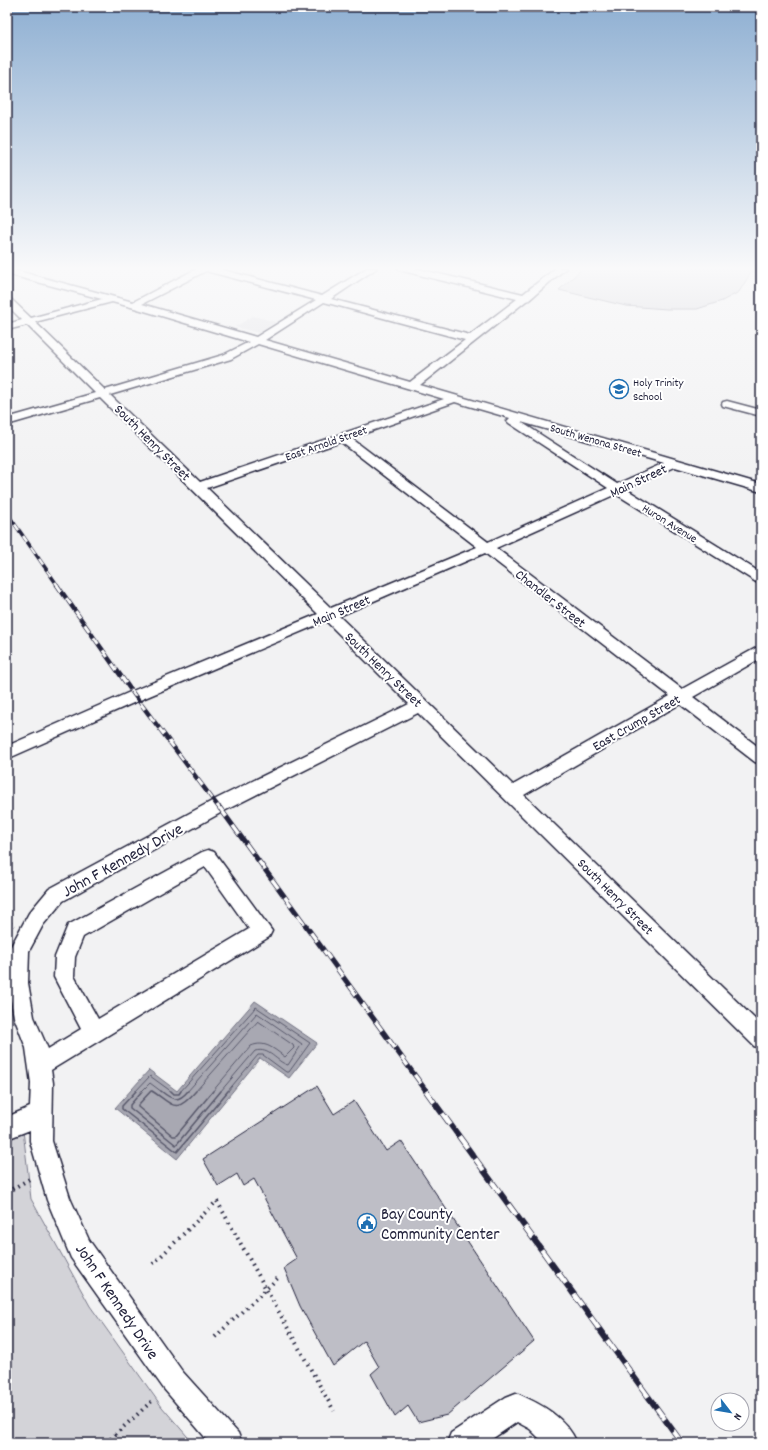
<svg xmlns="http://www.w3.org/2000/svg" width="768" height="1450" font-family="Dekko,sans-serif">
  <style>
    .built { fill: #e2e2e6 }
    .green { fill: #d3d3d8; stroke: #7a7a8a }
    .water { fill: #a8a8b2; stroke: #727282 }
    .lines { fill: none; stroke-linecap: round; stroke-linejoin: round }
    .shore-far1 { stroke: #58586b; stroke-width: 1 }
    .shore { stroke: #58586b; stroke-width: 1.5 }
    .building { fill: #bebec6; stroke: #22223b }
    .minor-casing { stroke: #22223b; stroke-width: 3 }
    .path-far1 { stroke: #22223b; stroke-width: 3; stroke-dasharray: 1 3.5; stroke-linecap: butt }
    .path { stroke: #22223b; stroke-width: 4; stroke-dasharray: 1.5 4.5; stroke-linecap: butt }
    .minor { fill: #fff; fill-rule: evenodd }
    .rail-far3-casing { stroke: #22223b; stroke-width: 3.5 }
    .rail-far2-casing { stroke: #22223b; stroke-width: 4.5 }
    .rail-far1-casing { stroke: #22223b; stroke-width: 5 }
    .rail-casing { stroke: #22223b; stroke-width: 6 }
    .rail-far3 { stroke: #fff; stroke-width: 2.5; stroke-dasharray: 7; stroke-linecap: butt }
    .rail-far2 { stroke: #fff; stroke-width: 3; stroke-dasharray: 8; stroke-linecap: butt }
    .rail-far1 { stroke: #fff; stroke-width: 3.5; stroke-dasharray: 11; stroke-linecap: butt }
    .rail { stroke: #fff; stroke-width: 4.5; stroke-dasharray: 14; stroke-linecap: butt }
    .labels { text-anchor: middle; stroke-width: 4; stroke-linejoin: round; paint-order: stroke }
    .far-poi-label { font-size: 12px; fill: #22223b; stroke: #fff; text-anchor: start }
    .far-street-label { font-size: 12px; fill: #22223b; stroke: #fff }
    .street-label { font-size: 14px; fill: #22223b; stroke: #fff }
    .near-street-label { font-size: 17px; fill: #22223b; stroke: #fff }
    .near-poi-label { font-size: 17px; fill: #22223b; stroke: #fff; text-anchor: start }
  </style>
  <rect width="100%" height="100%" fill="#f2f2f3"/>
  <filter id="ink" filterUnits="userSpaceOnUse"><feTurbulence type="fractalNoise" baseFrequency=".025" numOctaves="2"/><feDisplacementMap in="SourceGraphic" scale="8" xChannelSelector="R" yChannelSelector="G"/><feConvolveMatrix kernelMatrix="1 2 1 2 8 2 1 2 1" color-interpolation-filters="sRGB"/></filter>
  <g filter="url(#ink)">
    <polygon class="built" points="253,316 276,322 259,333 235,327"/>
    <g class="green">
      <polygon points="583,268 748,268 753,269 739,292 722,301 697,309 667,309 626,306 559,290"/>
      <polygon points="21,1113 31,1199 90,1306 162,1407 193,1443 7,1443 7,1120"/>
    </g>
    <polygon class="water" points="255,1001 317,1043 289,1078 260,1058 177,1159 115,1108 149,1070 177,1091"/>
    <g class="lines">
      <g class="shore-far1">
        <polyline points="135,1092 150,1076 172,1092"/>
        <polyline points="141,1092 150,1083 162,1092"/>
        <polyline points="150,1092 151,1091 153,1092"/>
        <polyline points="180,1092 256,1007 310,1043 289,1072 286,1072 263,1055 258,1055 227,1092"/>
        <path d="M 187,1092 L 257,1013 L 302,1044 L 288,1065 C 276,1062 270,1047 255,1051 L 220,1092"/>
        <path d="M 195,1092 L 258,1021 L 293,1045 L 294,1048 L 285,1057 C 274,1049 265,1040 251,1046 L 212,1092"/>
      </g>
      <g class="shore">
        <polyline points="136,1091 122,1106 122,1109 177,1152 228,1091"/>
        <polyline points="142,1091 130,1105 130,1108 176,1145 221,1091"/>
        <polyline points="151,1091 138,1105 138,1107 173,1136 176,1136 213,1091"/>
        <path d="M 152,1091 C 174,1105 175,1115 196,1091"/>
        <path d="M 161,1091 C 172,1100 178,1103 188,1091"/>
        <polyline points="171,1091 174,1094 179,1094 181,1091"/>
      </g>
    </g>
    <polygon class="building" points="317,1086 334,1114 354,1101 386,1151 401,1141 534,1341 447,1415 418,1422 408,1406 395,1417 371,1374 379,1367 364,1341 333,1366 300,1306 284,1268 297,1259 254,1179 243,1186 237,1174 218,1186 203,1159"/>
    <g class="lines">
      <defs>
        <g id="minor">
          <path d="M 7,268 L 133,302 L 198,268 L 216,268 L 322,296 L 367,268 L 377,268 L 331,299 L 470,335 L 517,299 L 399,270 L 398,268 L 414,268 L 523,294 L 556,268 L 566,268 L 529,300 L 526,301 L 420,385 L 761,484 L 761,492 L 675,467 L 626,489 L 761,573 L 761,583 L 756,582 L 616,494 L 496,548 L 682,689 L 756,648 L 761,646 L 761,658 L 693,697 L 761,749 L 761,764 L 755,762 L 680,704 L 524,795 L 761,1025 L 761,1049 L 754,1046 L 418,713 L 224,811 L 63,901 L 43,925 L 29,951 L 28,983 L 34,1017 L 48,1049 L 81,1029 L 54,977 L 55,957 L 68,925 L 202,852 L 208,850 L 214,852 L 272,931 L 269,937 L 51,1070 L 53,1083 L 52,1141 L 70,1198 L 89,1240 L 182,1371 L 238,1433 L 242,1443 L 210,1443 L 164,1389 L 71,1258 L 47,1200 L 30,1141 L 30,1130 L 7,1139 L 7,1117 L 30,1107 L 31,1083 L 26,1048 L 14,1017 L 8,983 L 9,950 L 29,913 L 49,889 L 212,801 L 409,704 L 326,621 L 140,700 L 7,759 L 7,746 L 130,692 L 318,614 L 100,398 L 7,425 L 7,418 L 95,393 L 27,325 L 7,330 L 7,324 L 22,320 L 7,305 L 7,297 L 10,298 L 31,318 L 102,299 L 7,274 ZM 206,271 L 316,300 L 256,337 L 142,304 ZM 112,302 L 131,307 L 249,342 L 223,355 L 105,390 L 35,322 ZM 324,302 L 465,340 L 410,382 L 265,340 ZM 258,344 L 444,399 L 200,482 L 110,395 L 231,359 ZM 455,402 L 510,418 L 507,421 L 509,423 L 608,488 L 488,542 L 351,438 ZM 521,422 L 664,463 L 617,484 ZM 341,442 L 477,547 L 331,608 L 207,488 ZM 485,553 L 670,696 L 513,785 L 339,616 ZM 205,867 L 249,929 L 98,1019 L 74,976 L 75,957 L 83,937 Z"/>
          <polygon points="727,401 761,410 761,416 723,406 722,404 723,402"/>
          <path d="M 516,1393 C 541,1404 566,1417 577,1443 L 544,1443 L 530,1429 L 517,1422 L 486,1443 L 447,1443 L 451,1433 L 506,1397 Z"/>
        </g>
      </defs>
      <use href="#minor" class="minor-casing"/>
      <polyline class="path-far1" points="7,920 14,926"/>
      <g class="path">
        <polyline points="7,1192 33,1177"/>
        <polyline points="153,1264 217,1201 334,1411"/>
        <polyline points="215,1337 279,1277"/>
        <polyline points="106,1443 152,1401"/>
      </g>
      <use href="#minor" class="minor"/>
      <defs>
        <polyline id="rail-far3" points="7,513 58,586"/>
        <polyline id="rail-far2" points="57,585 135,696 220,809"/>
        <polyline id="rail-far1" points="220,808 427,1092"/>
        <polyline id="rail" points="426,1091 682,1443"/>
      </defs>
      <use href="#rail-far3" class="rail-far3-casing"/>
      <use href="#rail-far2" class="rail-far2-casing"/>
      <use href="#rail-far1" class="rail-far1-casing"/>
      <use href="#rail" class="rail-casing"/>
      <use href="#rail-far3" class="rail-far3"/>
      <use href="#rail-far2" class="rail-far2"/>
      <use href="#rail-far1" class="rail-far1"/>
      <use href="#rail" class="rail"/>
    </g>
  </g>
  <linearGradient id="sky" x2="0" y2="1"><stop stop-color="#8eafd2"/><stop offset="0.57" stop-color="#f9f9fa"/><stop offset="1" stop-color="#f9f9fa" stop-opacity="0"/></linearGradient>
  <rect width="768" height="471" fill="url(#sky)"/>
  <defs>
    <symbol id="school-ring" viewBox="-11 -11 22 22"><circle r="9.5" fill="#fff" stroke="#1f6fb2" stroke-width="1.5"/><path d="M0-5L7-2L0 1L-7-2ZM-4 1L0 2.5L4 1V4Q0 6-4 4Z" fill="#1f6fb2"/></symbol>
    <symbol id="civic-ring" viewBox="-11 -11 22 22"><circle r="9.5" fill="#fff" stroke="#1f6fb2" stroke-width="1.5"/><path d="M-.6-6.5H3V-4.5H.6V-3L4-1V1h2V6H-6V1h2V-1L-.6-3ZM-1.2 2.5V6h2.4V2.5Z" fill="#1f6fb2"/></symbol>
  </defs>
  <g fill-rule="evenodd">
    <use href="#school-ring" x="608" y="378" width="22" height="22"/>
    <use href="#civic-ring" x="356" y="1212" width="22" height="22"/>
  </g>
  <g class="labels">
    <g class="far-poi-label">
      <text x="633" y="386">Holy Trinity<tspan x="633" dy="14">School</tspan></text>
    </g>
    <g class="far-street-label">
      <text transform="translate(596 440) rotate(16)" y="4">South Wenona Street</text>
      <text transform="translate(326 443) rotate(-19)" y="4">East Arnold Street</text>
      <text transform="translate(670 523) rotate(32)" y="4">Huron Avenue</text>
    </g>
    <g class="street-label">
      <text transform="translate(153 442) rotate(45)" y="5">South Henry Street</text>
      <text transform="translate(638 480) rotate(-25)" y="5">Main Street</text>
      <text transform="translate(551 598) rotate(38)" y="5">Chandler Street</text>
      <text transform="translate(341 610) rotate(-23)" y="5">Main Street</text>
      <text transform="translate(384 669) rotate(44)" y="5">South Henry Street</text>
      <text transform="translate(636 722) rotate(-30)" y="5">East Crump Street</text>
      <text transform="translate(616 896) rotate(45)" y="5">South Henry Street</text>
    </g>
    <g class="near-street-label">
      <text transform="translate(122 859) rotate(-29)" y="6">John F Kennedy Drive</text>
      <text transform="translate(118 1301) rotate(56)" y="6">John F Kennedy Drive</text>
    </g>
    <g class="near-poi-label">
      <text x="381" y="1219">Bay County<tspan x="381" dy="20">Community Center</tspan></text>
    </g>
  </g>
  <rect width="768" height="1450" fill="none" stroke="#fff" stroke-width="24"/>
  <rect x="12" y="12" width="744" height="1426" fill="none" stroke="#22223b" stroke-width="1.5" filter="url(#ink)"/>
  <g transform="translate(730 1412) rotate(121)"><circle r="19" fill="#ffffff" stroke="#a7a7b1"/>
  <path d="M0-3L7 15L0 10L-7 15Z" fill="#1f6fb2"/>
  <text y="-6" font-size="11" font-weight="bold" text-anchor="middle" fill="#22223b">N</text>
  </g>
</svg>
